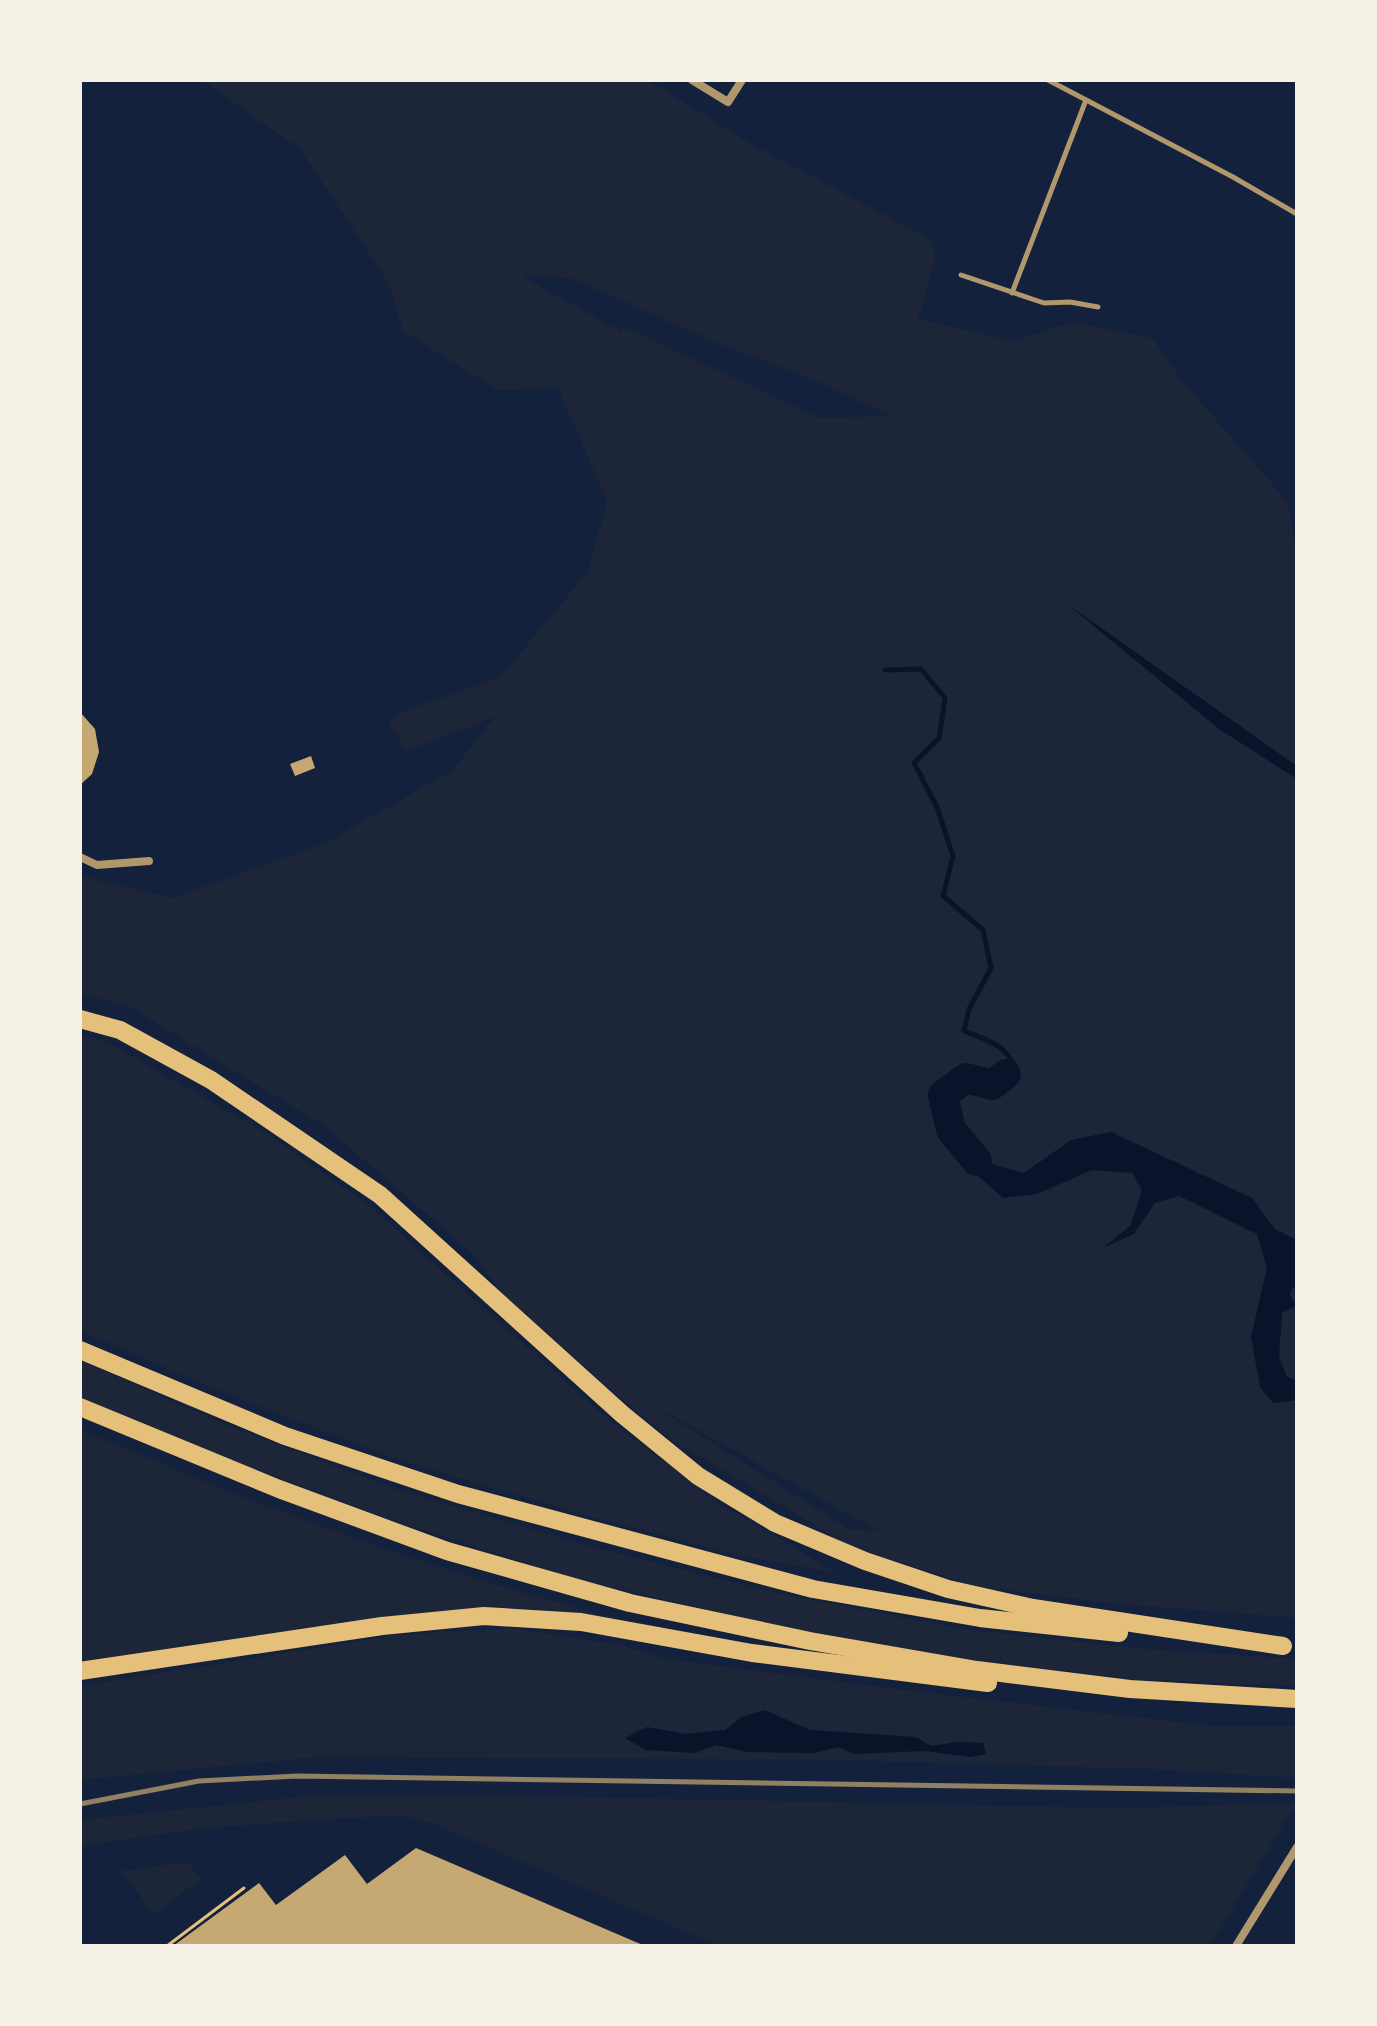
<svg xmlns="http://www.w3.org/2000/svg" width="1377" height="2026" font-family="Poppins,sans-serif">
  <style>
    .green { fill: #1d2539; fill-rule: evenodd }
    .water { fill: #0b132b }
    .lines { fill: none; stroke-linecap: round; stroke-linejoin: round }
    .stream { stroke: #0b132b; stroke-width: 5 }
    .river { stroke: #0b132b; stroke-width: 30 }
    .building { fill: #c6a872 }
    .path { stroke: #e5c07b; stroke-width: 3 }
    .service { stroke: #b1986c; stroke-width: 5 }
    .minor { stroke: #b1986c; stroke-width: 8 }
    .motorway { stroke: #e5c07b; stroke-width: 18 }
    .rail { stroke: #918062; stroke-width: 5 }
  </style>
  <rect width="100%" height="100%" fill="#14213d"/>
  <g class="green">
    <path d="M 202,80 L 647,80 L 750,143 L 931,240 L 936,257 L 918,319 L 1014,341 L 1072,322 L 1152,338 L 1184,383 L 1287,501 L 1297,555 L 1297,1618 L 1121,1604 L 978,1587 L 852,1547 L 673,1441 L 607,1387 L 501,1292 L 473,1254 L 326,1127 L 130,1007 L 80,993 L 80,876 L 172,898 L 326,843 L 453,770 L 495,717 L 406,751 L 388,721 L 407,710 L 500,677 L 588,572 L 607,501 L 558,388 L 498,390 L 403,331 L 390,285 L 301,150 ZM 522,276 L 571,278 L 724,346 L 808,377 L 891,416 L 820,418 L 622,326 L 621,332 ZM 652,1405 L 653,1405 L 880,1532 L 849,1529 Z"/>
    <polygon points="80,1035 109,1043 271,1136 371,1207 605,1417 715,1501 837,1573 737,1555 584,1515 393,1458 204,1385 80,1330"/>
    <polygon points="80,1360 231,1427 399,1490 578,1543 763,1590 962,1629 1145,1649 1297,1659 1297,1686 1142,1680 961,1659 755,1621 570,1577 386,1518 209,1452 80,1398"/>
    <path d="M 80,1429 C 208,1484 338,1536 471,1577 C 535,1597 600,1614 664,1632 L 559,1616 L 80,1662 Z"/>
    <polygon points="512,1628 620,1645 667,1659 889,1688 1213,1726 1297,1726 1297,1778 1150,1769 843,1760 318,1757 80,1780 80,1686 397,1635"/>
    <polygon points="310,1796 528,1796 1121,1808 1296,1803 1210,1946 718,1946 437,1825 405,1815 312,1820 195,1829 80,1846 80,1820"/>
    <polygon points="187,1862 201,1879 154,1914 121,1871"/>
  </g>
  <g class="water">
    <polygon points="1067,604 1297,766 1297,779 1219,729"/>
    <polygon points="951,1130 992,1164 1024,1173 1071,1140 1111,1132 1252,1198 1275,1229 1297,1240 1297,1287 1292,1288 1290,1295 1296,1306 1282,1313 1279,1357 1287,1377 1297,1380 1297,1400 1273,1403 1260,1387 1251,1337 1267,1268 1257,1234 1179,1196 1155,1203 1134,1234 1103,1248 1130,1226 1142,1191 1133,1173 1092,1170 1037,1194 1003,1198 964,1164"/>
    <polygon points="765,1710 810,1730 916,1737 931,1746 958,1742 983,1743 986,1754 970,1757 924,1751 854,1754 838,1747 813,1753 747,1752 716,1745 695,1753 646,1750 625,1738 647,1727 685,1734 725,1730 742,1717"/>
  </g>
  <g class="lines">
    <path class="stream" d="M 885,670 L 921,669 L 945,698 L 939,738 L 914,763 L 937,807 L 953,856 L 943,896 L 983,930 L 991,968 L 969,1009 L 964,1031 C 985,1039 1007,1045 1014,1067 L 1006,1074"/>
    <polyline class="river" points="977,1161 951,1130 943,1095 966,1078 992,1085 1006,1074"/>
  </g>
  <g class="building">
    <polygon points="80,712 95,729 99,752 92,774 80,785"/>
    <polygon points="311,756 315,768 295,776 290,764"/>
    <polygon points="416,1848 645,1946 173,1946 259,1883 276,1905 345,1855 367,1884"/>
  </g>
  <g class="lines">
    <polyline class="path" points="167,1946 244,1888"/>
    <g class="service">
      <polyline points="1048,80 1233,177 1297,214"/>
      <polyline points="961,275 1044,303 1070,302 1098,307"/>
      <polyline points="1012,293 1086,100"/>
    </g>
    <g class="minor">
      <polyline points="692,80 728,102 742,80"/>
      <polyline points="80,857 97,865 149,861"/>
      <polyline points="1236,1946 1297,1847"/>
    </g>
    <g class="motorway">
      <polyline points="80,1019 120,1030 211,1080 380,1195 622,1414 698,1476 775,1523 865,1561 948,1589 1033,1608 1283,1646"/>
      <polyline points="80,1350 285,1436 458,1494 813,1589 980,1618 1119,1633"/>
      <polyline points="80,1407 279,1489 447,1551 630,1603 810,1641 977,1670 1130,1689 1297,1699"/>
      <polyline points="80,1671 382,1626 484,1616 581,1622 752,1653 988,1683"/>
    </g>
    <polyline class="rail" points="80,1804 199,1781 297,1776 1297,1791"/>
  </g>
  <rect width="1377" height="2026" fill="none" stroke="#f6f1e7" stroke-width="164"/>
</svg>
